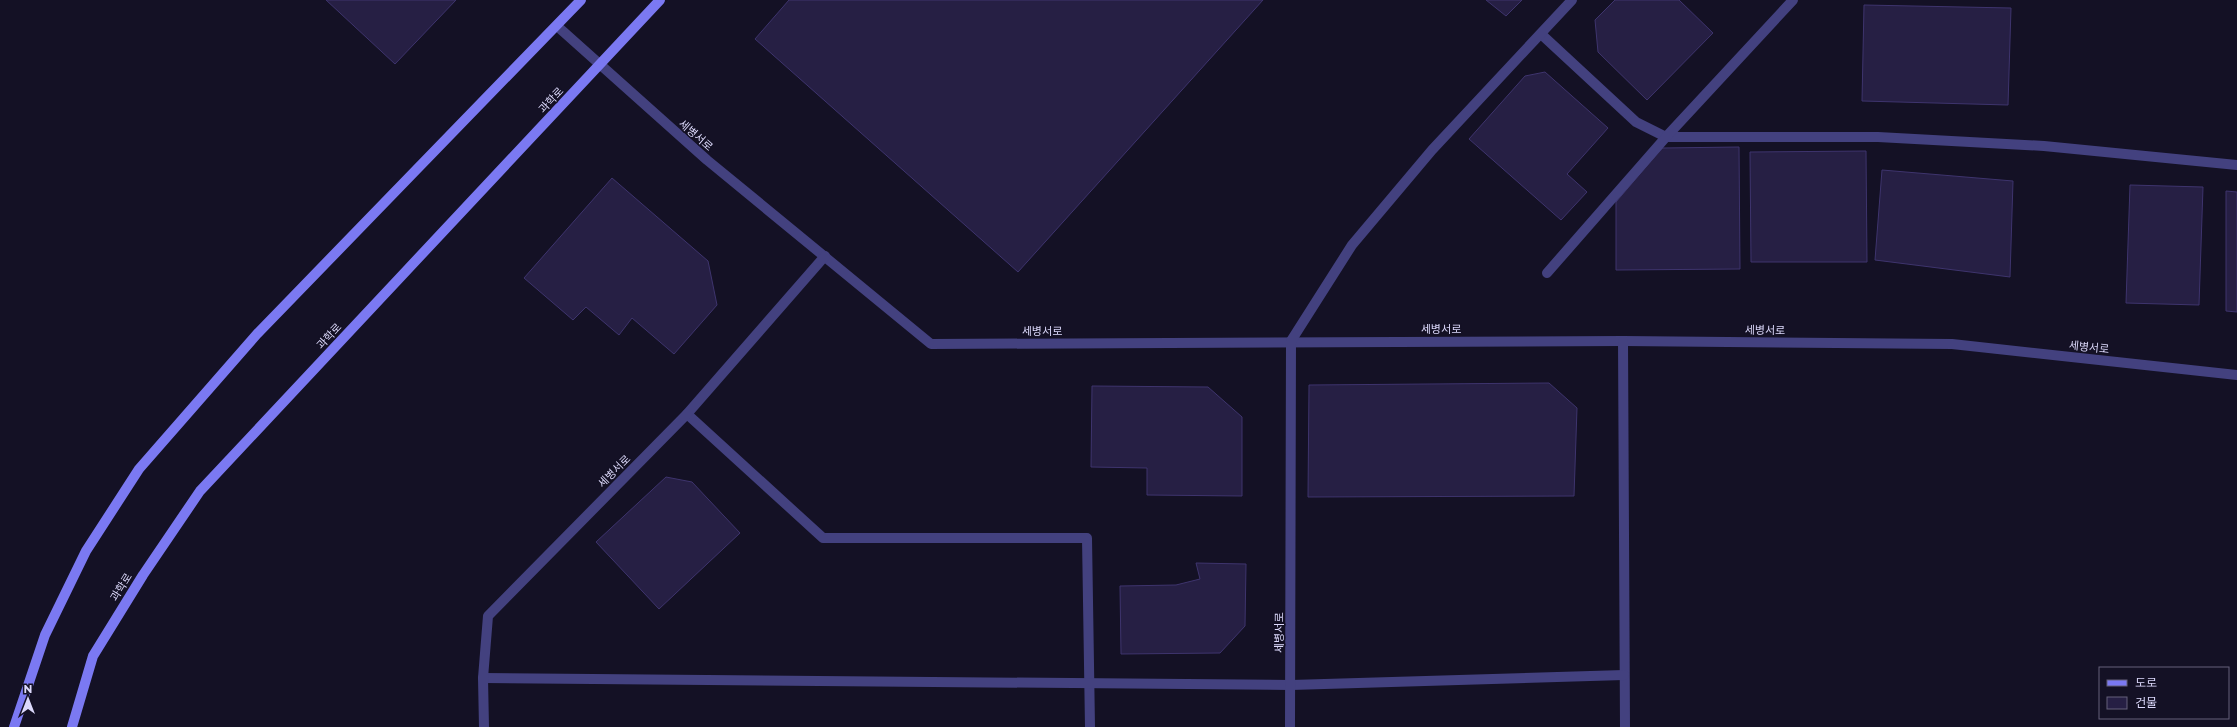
<svg xmlns="http://www.w3.org/2000/svg" width="2237" height="727" font-family="Montserrat,'Noto Sans KR',sans-serif">
  <style>
    .building { fill: #261f44; stroke: #3e346d }
    .lines { fill: none; stroke-linecap: round; stroke-linejoin: round }
    .street { stroke: #43417f; stroke-width: 10 }
    .secondary { stroke: #7b79f2; stroke-width: 10 }
    .labels { text-anchor: middle; stroke-width: 3; stroke-linejoin: round; paint-order: stroke }
    .street-label { font-size: 11px; fill: #dcd9fb; stroke: #141125 }
  </style>
  <rect width="100%" height="100%" fill="#141125"/>
  <g class="building">
    <polygon points="326,0 456,0 395,64"/>
    <polygon points="789,0 1263,0 1018,272 755,39"/>
    <polygon points="1486,0 1522,0 1506,16"/>
    <polygon points="1615,0 1679,0 1713,33 1647,100 1598,52 1595,20"/>
    <polygon points="1864,5 2011,8 2008,105 1862,101"/>
    <polygon points="1545,72 1608,128 1567,174 1587,192 1561,220 1469,139 1525,76"/>
    <polygon points="1739,147 1740,269 1616,270 1616,202 1662,148"/>
    <polygon points="1866,151 1867,262 1751,262 1750,152"/>
    <polygon points="1882,170 2013,181 2010,277 1875,260"/>
    <polygon points="612,178 708,261 717,305 674,354 632,318 619,335 586,307 573,320 524,278"/>
    <polygon points="2130,185 2203,187 2199,305 2126,303"/>
    <polygon points="2226,191 2237,192 2237,312 2226,311"/>
    <polygon points="1549,383 1577,408 1574,496 1308,497 1309,385"/>
    <polygon points="1092,386 1208,387 1242,417 1242,496 1147,495 1147,468 1091,467"/>
    <polygon points="666,477 692,482 740,533 659,609 596,542"/>
    <polygon points="1196,563 1246,564 1245,626 1220,653 1121,654 1120,586 1176,585 1200,579"/>
  </g>
  <g class="lines">
    <g class="street">
      <polyline points="557,26 707,160 931,344 1623,341 1952,344 2237,375"/>
      <polyline points="1541,34 1636,122 1666,137 1878,137 2044,146 2237,165"/>
      <polyline points="1547,273 1666,137 1793,0"/>
      <polyline points="1623,341 1625,727"/>
      <polyline points="687,414 823,538 1087,538 1090,727"/>
      <polyline points="483,678 1291,685 1624,675"/>
      <polyline points="484,727 483,678 488,616 687,414 825,256"/>
      <polyline points="1290,727 1291,341 1352,245 1432,150 1572,0"/>
    </g>
    <g class="secondary">
      <polyline points="14,727 45,635 86,551 139,469 257,334 581,0"/>
      <polyline points="72,727 93,656 143,575 200,491 660,0"/>
    </g>
  </g>
  <g class="labels">
    <g class="street-label">
      <text transform="translate(551 100) rotate(-47)" y="4">과학로</text>
      <text transform="translate(696 135) rotate(41)" y="4">세병서로</text>
      <text x="1441" y="333">세병서로</text>
      <text transform="translate(1765 330) rotate(1)" y="4">세병서로</text>
      <text x="1042" y="335">세병서로</text>
      <text transform="translate(329 336) rotate(-47)" y="4">과학로</text>
      <text transform="translate(2089 347) rotate(6)" y="4">세병서로</text>
      <text transform="translate(614 471) rotate(-45)" y="4">세병서로</text>
      <text transform="translate(121 587) rotate(-58)" y="4">과학로</text>
      <text transform="translate(1279 633) rotate(-90)" y="4">세병서로</text>
    </g>
  </g>
  <rect x="2099" y="667" width="130" height="52" fill="#141125" stroke="#64617b"/>
  <rect x="2107" y="680" width="20" height="6" fill="#7b79f2" stroke="#64617b"/>
  <text x="2135" y="687" font-size="12" fill="#dcd9fb">도로</text>
  <rect x="2107" y="697" width="20" height="12" fill="#261f44" stroke="#64617b"/>
  <text x="2135" y="707" font-size="12" fill="#dcd9fb">건물</text>
  <g transform="translate(28 699)" stroke="#141125" stroke-width="3" paint-order="stroke">
  <path d="M0-3L7 15L0 10L-7 15Z" fill="#dcd9fb"/>
  <text y="-6" font-size="11" font-weight="bold" text-anchor="middle" fill="#dcd9fb">N</text>
  </g>
</svg>
